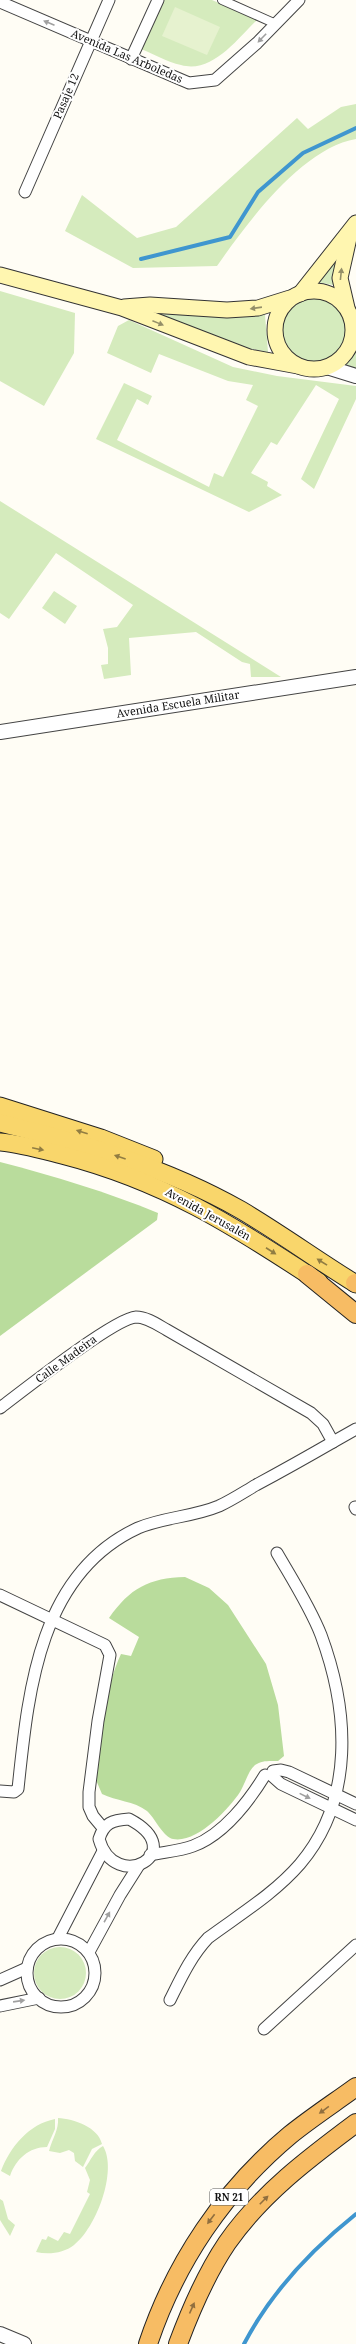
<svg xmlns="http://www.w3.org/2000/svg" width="356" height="2344" font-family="'Noto Serif',serif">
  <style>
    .green { fill: #d5ebbd }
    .forest { fill: #b9dc9c }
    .pitch { fill: #e6f2cf }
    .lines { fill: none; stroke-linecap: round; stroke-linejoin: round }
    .stream { stroke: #3f96cf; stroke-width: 4 }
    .pedestrian-casing { stroke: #444; stroke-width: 10 }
    .minor-casing { stroke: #444; stroke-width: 13 }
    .tertiary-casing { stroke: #444; stroke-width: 16 }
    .secondary-casing { stroke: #333; stroke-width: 17 }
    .primary-casing { stroke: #222; stroke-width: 19 }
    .trunk-casing { stroke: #222; stroke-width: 20 }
    .pedestrian { stroke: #fff; stroke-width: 8 }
    .minor { stroke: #fff; stroke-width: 11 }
    .tertiary { stroke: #fff; stroke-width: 14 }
    .secondary { stroke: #fff6b0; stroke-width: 15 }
    .primary { stroke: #f9d66b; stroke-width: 17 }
    .trunk { stroke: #f7bc64; stroke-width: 18 }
    .oneway { fill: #a0a0a0 }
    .oneway2 { fill: #948f68 }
    .oneway3 { fill: #917d42 }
    .oneway4 { fill: #906f3f }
    .labels { text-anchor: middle; stroke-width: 4; stroke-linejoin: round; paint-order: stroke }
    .shield { fill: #fff; stroke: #585858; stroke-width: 1 }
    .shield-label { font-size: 10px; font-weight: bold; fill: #111 }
    .street-label { font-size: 11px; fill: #111; stroke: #fff }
  </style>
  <rect width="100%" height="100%" fill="#fffdf5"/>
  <g class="green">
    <path d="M 162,0 L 212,0 L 257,20 C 237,39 212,74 181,65 C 167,62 154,54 141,49 Z"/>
    <path d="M 356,104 L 356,139 C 302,148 247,223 217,266 L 133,268 L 65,231 L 82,195 L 137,238 L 176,227 L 297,118 L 308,129 L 341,107 Z"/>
    <polygon points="337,258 333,285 317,282"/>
    <polygon points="0,291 75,313 74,353 44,406 0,381"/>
    <circle cx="313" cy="329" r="34"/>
    <polygon points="159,314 226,317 265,315 268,352 237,346"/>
    <polygon points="129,320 233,367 277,376 356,386 356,399 314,489 301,479 339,399 316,385 277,445 271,442 251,473 268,482 267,486 282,495 249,512 96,439 124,383 152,396 148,405 137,399 117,440 209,487 214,473 223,477 258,406 246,400 253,385 228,381 159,354 151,373 107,353 118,326"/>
    <polygon points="356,341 356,369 344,364"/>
    <polygon points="0,501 281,677 251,677 250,664 242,662 196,632 129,638 131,675 104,679 101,665 108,664 108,648 103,629 117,627 133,605 56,553 9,619 0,613"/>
    <polygon points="54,591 77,606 65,624 42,608"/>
    <circle cx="60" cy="1973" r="26"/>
    <path d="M 58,2118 C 74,2119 98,2127 102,2144 L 92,2149 L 83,2167 L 75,2161 L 74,2153 L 69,2150 L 60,2153 L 49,2151 C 52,2139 59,2130 58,2118 Z"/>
    <path d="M 55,2119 L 55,2129 L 47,2147 C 29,2147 16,2159 10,2176 L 1,2171 C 10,2147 29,2124 55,2119 Z"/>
    <path d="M 103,2146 C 118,2171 96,2228 74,2245 C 64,2253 49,2255 36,2252 L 42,2239 L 46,2240 L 48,2236 L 58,2241 L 64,2232 L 70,2234 L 90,2194 L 87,2192 L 90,2180 L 85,2168 C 91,2160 94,2151 103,2146 Z"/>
    <polygon points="0,2199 3,2201 8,2219 15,2225 10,2236 0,2220"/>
  </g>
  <g class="forest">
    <path d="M 0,1162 C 54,1176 107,1192 158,1213 L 157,1220 L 0,1336 Z"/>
    <path d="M 185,1577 L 209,1588 L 228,1605 L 266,1664 L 278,1705 L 284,1756 L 278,1761 C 270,1761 262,1760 255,1765 C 248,1771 245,1784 240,1792 C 229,1809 196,1844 173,1839 C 163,1837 155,1818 147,1811 C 134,1801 116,1801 102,1794 L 96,1780 C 102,1739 103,1692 121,1654 L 131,1656 L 139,1637 L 109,1618 C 130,1588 149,1578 185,1577 Z"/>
  </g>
  <polygon class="pitch" points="175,7 220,27 207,55 162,36"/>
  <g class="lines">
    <g class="stream">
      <polyline points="141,259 230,237 258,192 303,153 356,128"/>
      <path d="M 244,2344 C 271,2292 311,2250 356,2214"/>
    </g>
    <defs>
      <polyline id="pedestrian" points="222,0 276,24"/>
      <g id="minor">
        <polyline points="0,2 189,83 215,80 257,43 299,0"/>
        <polyline points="131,59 158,0"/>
        <polyline points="25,192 109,0"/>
        <path d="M 0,1408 C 21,1392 115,1318 136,1317 C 147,1317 158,1325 167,1330 L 311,1413 L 323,1424 L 333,1442 C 307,1457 282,1471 256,1485 C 244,1492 232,1500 219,1506 C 193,1517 164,1517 138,1528 C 38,1574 28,1694 18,1789 L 14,1792 L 0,1791"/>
        <polyline points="333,1442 356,1429"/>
        <polyline points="355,1507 356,1509"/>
        <polyline points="0,1595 105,1645 110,1655 98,1721 89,1792 89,1807 93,1816 103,1828"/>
        <polyline points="273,1771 281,1770 289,1772 356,1804"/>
        <polyline points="272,1776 281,1784 356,1820"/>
        <path d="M 129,1819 C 192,1852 115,1895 99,1839 C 104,1823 112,1820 129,1819 Z"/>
        <path d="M 150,1855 C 164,1852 180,1851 193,1846 C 223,1835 249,1801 265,1775"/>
        <polyline points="58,1938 103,1851"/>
        <circle cx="61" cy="1973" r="34"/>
        <polyline points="89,1952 120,1895 139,1865"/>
        <polyline points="0,1980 27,1968"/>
        <path d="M 170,2000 C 181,1978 191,1956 208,1938 C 239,1915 274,1894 300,1864 C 355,1799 349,1711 321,1635 C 310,1607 292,1579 277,1553"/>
        <polyline points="0,2006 39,1998"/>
        <polyline points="264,2029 356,1945"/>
      </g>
      <g id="tertiary">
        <polyline points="353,331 356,333"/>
        <polyline points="327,367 356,376"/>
        <polyline points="0,732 356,677"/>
        <polyline points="0,2334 24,2344"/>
      </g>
      <g id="secondary">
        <polyline points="0,275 122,308 249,357 298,366"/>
        <circle cx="314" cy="330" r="39"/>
        <polyline points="300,294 356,223"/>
        <polyline points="124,307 150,305 227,310 258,308 290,298"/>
        <polyline points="347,308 340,278 349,238"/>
      </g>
      <g id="primary">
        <polyline points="0,1106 101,1138 154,1159"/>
        <path d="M 0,1123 C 83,1143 167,1168 241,1210 C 280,1233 317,1260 356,1284"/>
        <path d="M 0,1142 C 21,1144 42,1150 62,1155 C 163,1181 233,1225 319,1282"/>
      </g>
      <g id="trunk">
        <polyline points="307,1274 356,1314"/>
        <polyline points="355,1283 356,1283"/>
        <path d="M 148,2344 C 175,2263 224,2190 290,2135 C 311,2118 334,2103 356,2087"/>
        <path d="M 178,2344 C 191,2309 206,2274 227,2243 C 261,2194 309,2158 356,2123"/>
      </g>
    </defs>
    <use href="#pedestrian" class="pedestrian-casing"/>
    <use href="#minor" class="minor-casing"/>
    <use href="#tertiary" class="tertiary-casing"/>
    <use href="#secondary" class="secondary-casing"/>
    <use href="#primary" class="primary-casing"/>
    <use href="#trunk" class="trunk-casing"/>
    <use href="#pedestrian" class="pedestrian"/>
    <use href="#minor" class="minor"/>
    <use href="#tertiary" class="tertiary"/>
    <use href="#secondary" class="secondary"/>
    <use href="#primary" class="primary"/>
    <use href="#trunk" class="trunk"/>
  </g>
  <defs><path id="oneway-solid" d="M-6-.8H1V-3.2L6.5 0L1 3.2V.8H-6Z"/></defs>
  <g class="oneway">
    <use href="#oneway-solid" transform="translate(49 23) rotate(-157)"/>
    <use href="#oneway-solid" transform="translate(262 38) rotate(134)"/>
    <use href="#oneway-solid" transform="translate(305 1796) rotate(26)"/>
    <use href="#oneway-solid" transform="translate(107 1917) rotate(-61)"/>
    <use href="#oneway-solid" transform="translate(19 2001) rotate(-8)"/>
  </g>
  <g class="oneway2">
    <use href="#oneway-solid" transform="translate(341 274) rotate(-84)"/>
    <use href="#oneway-solid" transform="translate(256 308) rotate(172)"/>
    <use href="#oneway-solid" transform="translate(158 323) rotate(22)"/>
  </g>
  <g class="oneway3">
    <use href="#oneway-solid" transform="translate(82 1132) rotate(-162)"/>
    <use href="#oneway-solid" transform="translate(38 1149) rotate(12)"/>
    <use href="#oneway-solid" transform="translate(120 1157) rotate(-161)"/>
    <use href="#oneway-solid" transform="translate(271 1251) rotate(33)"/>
    <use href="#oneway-solid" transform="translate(322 1262) rotate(-148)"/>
  </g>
  <g class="oneway4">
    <use href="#oneway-solid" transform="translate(324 2110) rotate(144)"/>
    <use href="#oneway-solid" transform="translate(264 2200) rotate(-45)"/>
    <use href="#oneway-solid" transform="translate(211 2219) rotate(127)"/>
    <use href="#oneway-solid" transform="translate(192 2308) rotate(-66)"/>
  </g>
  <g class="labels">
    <rect class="shield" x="210" y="2189" width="38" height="16" rx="3"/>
    <g class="shield-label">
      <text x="229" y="2201">RN 21</text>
    </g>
    <g class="street-label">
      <text transform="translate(127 56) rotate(23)" y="4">Avenida Las Arboledas</text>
      <text transform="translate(66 96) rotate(-67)" y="4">Pasaje 12</text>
      <text transform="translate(178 704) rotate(-9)" y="4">Avenida Escuela Militar</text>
      <text transform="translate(208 1214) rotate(29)" y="4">Avenida Jerusalén</text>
      <text transform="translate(66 1359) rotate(-36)" y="4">Calle Madeira</text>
    </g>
  </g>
</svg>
